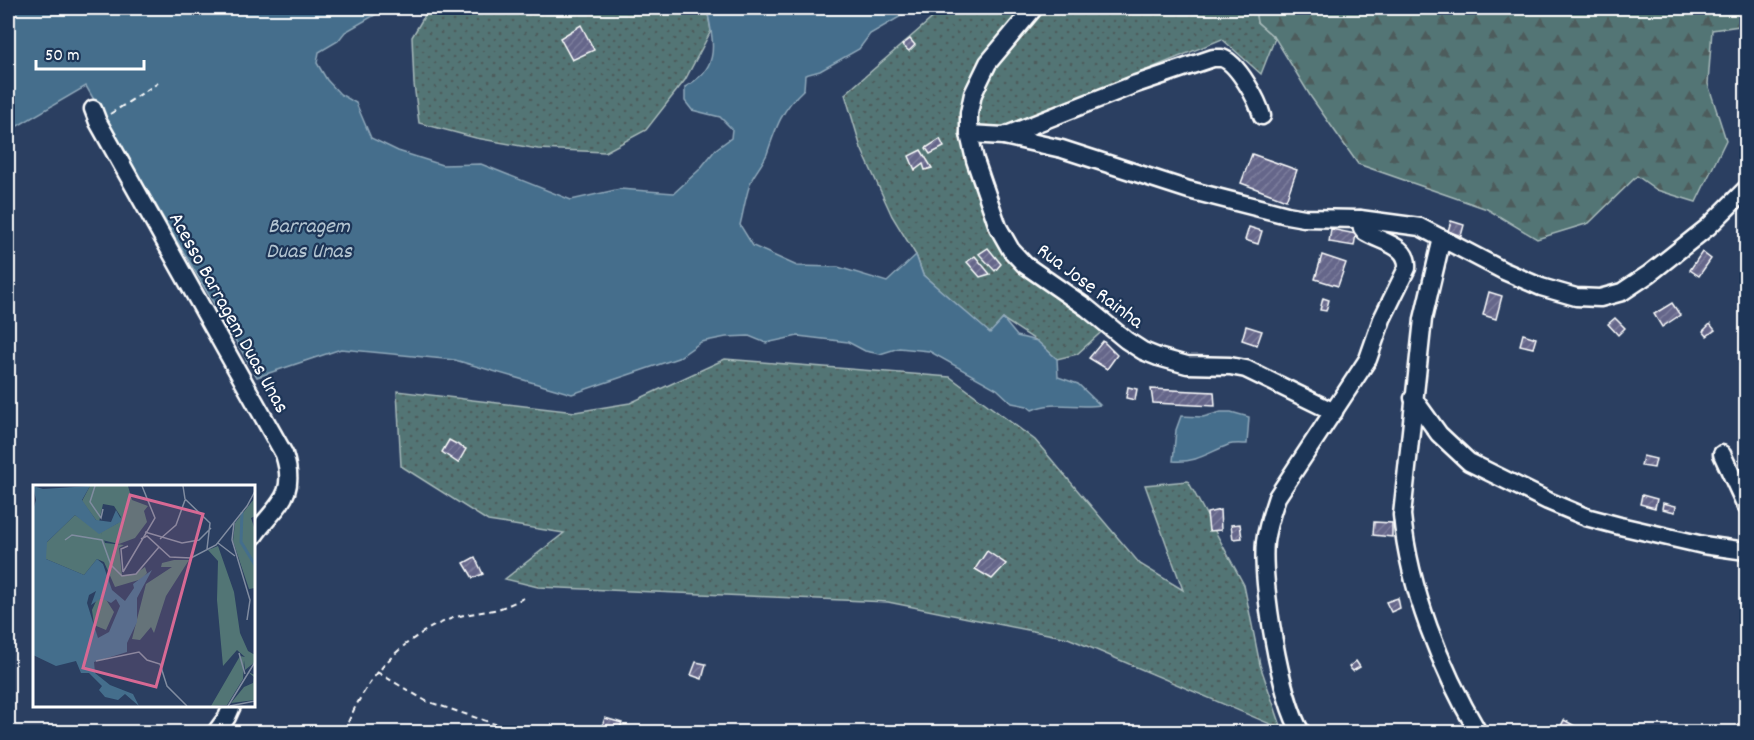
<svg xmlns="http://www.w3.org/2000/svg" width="1754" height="740" font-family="Dekko,sans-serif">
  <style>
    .grass { fill: url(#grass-dots); stroke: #a8baba; stroke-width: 1.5 }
    .forest { fill: url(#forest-firs); stroke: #a8baba; stroke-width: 1.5 }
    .water { fill: #446e8c; stroke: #8fa8ba; stroke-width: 1.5 }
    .building { fill: url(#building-hatch); stroke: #fff; stroke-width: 1.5 }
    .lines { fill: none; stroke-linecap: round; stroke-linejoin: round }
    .minor-casing { stroke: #fff; stroke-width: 21 }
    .path { stroke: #fff; stroke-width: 2; stroke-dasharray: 6 4.5; stroke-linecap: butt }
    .minor { stroke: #1d3557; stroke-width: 16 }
    .labels { text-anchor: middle; stroke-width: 4.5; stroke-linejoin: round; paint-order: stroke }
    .street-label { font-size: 21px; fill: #fff; stroke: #1d3557 }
    .water-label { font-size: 22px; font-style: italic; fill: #b4c5d1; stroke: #1d3557 }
    .inset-river { fill: none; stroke: #446e8c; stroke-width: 3 }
    .inset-road { fill: none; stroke: #808ca0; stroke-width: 1.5 }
    .view { fill: #d76994; fill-opacity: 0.15; stroke: #d76994; stroke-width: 3 }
    .inset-edge { fill: none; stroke: #fff; stroke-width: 3 }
  </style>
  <defs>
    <pattern id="grass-dots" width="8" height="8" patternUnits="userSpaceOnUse" patternTransform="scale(1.5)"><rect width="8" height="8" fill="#527575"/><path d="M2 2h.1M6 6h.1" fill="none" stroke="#4e5c5c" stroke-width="1.8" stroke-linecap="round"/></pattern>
    <pattern id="forest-firs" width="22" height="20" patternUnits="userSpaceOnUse" patternTransform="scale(1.5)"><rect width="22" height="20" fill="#527575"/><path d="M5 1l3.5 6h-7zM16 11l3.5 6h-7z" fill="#4e5c5c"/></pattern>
    <pattern id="building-hatch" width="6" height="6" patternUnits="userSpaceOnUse" patternTransform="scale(1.5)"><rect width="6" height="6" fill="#65668a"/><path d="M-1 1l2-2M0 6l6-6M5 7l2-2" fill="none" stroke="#7c7d9c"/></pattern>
  </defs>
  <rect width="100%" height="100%" fill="#2b3f61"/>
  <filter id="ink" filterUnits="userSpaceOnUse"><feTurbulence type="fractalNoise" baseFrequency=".0167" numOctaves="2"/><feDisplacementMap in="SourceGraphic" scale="12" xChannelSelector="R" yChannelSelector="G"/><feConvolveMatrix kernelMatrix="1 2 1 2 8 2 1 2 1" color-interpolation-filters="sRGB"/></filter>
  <g filter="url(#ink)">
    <g class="grass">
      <polygon points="429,8 707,8 711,31 685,80 646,130 605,152 538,149 476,138 419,123 414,84 412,37"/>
      <polygon points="944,8 1255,8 1257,22 1275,38 1261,74 1222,39 1005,128 972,146 994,189 1011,250 1083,294 1108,326 1077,354 1057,359 1037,341 1003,319 990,334 923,275 916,255 892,216 861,148 845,94"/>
      <polygon points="725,359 950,377 1035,440 1140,564 1183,590 1145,485 1188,481 1244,585 1260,665 1282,729 1068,638 888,602 538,587 505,579 564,533 488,521 401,466 397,391 575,412 630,403"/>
    </g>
    <polygon class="forest" points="1255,8 1746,8 1746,25 1712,30 1708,84 1726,140 1696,202 1657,190 1637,176 1589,223 1537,239 1487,209 1358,164 1311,97 1275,38 1257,22"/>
    <g class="water">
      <path d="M 8,8 L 387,8 L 345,32 L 338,41 L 319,52 L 317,63 L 327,80 L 340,94 L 356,103 L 371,138 L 398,151 L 442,165 L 481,164 L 571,200 L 620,189 L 674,193 L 699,170 L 716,149 L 731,138 L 732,129 L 720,117 L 692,110 L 685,101 L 685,87 C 722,67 713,43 707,8 L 915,8 L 870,34 L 859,49 L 820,71 L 805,75 L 804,89 C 782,109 776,127 767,154 C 763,163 757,170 752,179 C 746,192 744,210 740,225 L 753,246 L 797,266 L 838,267 L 887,282 L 916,255 L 923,275 L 990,333 L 1003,319 L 1017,336 L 1037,341 L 1057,359 L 1058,377 L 1078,384 L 1100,405 C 1076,409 1054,400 1032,410 L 1027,406 L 1012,403 L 997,389 L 929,351 L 899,348 L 880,354 L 865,351 L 848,342 L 798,336 L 766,343 L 749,336 L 726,337 L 701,342 L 678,358 L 572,394 L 455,360 L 341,349 L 257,377 L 86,86 L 16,127 L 8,125 Z"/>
      <path d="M 1221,412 L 1231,412 L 1249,417 L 1247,444 C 1241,444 1234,443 1228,445 C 1208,453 1196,463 1173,461 L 1176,430 L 1181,416 L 1203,417 Z"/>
    </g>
    <g class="building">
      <polygon points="581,25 594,50 572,60 560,38"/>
      <polygon points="910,39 915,45 909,51 902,45"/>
      <polygon points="940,139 944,147 930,154 926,148"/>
      <polygon points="921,150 932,168 925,170 923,164 915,170 909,156"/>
      <polygon points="1252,154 1297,170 1286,200 1241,183"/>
      <polygon points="1451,221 1464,225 1461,236 1448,231"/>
      <polygon points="1249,227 1262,231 1258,244 1245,240"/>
      <polygon points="1331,229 1356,234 1354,246 1329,242"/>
      <polygon points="988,248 1001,264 995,271 979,254"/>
      <polygon points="1702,252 1711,259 1699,276 1690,270"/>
      <polygon points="1322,255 1346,263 1338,286 1315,279"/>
      <polygon points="975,256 990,274 980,277 967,262"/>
      <polygon points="1489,292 1502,296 1496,319 1483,315"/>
      <polygon points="1323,298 1329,300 1326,311 1320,310"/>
      <polygon points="1672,303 1680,315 1662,327 1654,314"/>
      <polygon points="1615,318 1625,328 1618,335 1608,324"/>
      <polygon points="1710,324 1715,330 1707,336 1703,331"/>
      <polygon points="1246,326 1262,331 1257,345 1242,340"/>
      <polygon points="1523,334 1536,338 1533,348 1520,345"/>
      <polygon points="1103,341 1117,355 1107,369 1089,358"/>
      <polygon points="1128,387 1137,389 1135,400 1126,398"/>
      <polygon points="1151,389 1214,392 1215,406 1153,403"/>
      <polygon points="449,440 466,449 458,463 442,452"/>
      <polygon points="1643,456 1656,459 1654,468 1641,466"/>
      <polygon points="1642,495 1657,499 1655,508 1640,504"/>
      <polygon points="1663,503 1676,506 1675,512 1662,509"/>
      <polygon points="1220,510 1221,530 1209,531 1207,513"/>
      <polygon points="1374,522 1392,523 1392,537 1373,535"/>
      <polygon points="1240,524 1242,538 1233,539 1231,525"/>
      <polygon points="987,551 1006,564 992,579 975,569"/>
      <polygon points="475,557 483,574 473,578 464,563"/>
      <polygon points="1398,598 1400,608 1391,612 1386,602"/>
      <polygon points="1356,661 1360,667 1353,671 1349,667"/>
      <polygon points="696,662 706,664 702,679 691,675"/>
      <polygon points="605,718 622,723 618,732 600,732"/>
      <polygon points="1564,720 1575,726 1571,732 1559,730"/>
    </g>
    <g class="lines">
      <defs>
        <g id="minor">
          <polyline points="1034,8 988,63 973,94 969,113 969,134 975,160 998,227 1011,250 1025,265 1087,308 1126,340 1143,351 1158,357 1187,365 1230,366 1246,369 1334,412"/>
          <path d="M 93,109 L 98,122 L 284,454 C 298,498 276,504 254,536"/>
          <path d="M 969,134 L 1004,136 L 1136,84 L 1213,58 C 1214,58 1221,58 1222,58 C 1238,63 1258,101 1262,116"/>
          <polyline points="1004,136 1062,149 1189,190 1287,215 1304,218 1360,219 1420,227 1504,271 1541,287 1576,297 1600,298 1622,292 1649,274 1708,227 1746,189"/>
          <path d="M 1442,238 L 1423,319 L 1402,515 C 1409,589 1441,669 1478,732"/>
          <polyline points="1413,398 1439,434 1469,462 1548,501 1586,517 1620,526 1703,545 1746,551"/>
          <polyline points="1722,454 1746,506"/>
          <polyline points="216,732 227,717 232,706"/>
          <path d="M 1301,732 C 1280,699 1261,582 1265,542 C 1267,526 1272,512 1277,497 L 1368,359 L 1382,319 L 1407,268 C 1409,245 1381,242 1365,232 L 1362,228 L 1360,219"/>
        </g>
      </defs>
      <use href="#minor" class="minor-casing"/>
      <g class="path">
        <polyline points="110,114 158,83"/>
        <polyline points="377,672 426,701 519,732"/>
        <path d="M 344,732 C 363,683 398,639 448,620 C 464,613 482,613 498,609 C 507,606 515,602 524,598"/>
      </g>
      <use href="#minor" class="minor"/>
    </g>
  </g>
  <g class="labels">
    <g class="street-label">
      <text transform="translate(1091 285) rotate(37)" y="7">Rua Jose Rainha</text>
      <text transform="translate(230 312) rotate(61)" y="7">Acesso Barragem Duas Unas</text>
    </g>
    <g class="water-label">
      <text x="309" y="232">Barragem<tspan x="309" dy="25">Duas Unas</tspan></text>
    </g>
  </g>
  <g transform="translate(33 485)">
    <rect width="222" height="222" fill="#2b3f61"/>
    <path d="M 42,30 L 68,47 L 72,58 L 91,60 L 86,63 L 89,90 L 102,89 L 112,82 L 114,88 L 109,94 L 82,102 L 71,77 L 64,74 L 51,90 L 13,74 L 12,59 ZM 141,75 L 156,75 L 133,111 L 122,145 L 121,148 L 118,142 L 107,155 L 99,154 L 113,99 L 139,82 L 128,82 L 129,78 ZM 72,113 L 81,127 L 73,145 L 61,140 L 59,125 L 64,114 Z" fill="#527575"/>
    <path d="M 57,1 L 95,1 L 99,15 L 115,21 L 111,26 L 114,37 L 102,53 L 86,59 L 69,55 L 68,47 L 85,38 L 88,32 L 81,21 L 70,19 L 66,37 L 63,35 L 49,16 ZM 221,14 L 222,31 L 218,33 L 222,45 L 222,103 L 216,104 L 200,56 L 202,38 ZM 185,61 L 201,107 L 207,148 L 215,166 L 222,170 L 222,177 L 212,185 L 211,175 L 210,194 L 194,220 L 178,221 L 207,171 L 212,172 L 204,165 L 190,181 L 184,115 L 185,76 L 175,65 ZM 215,187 L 222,190 L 222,215 L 198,218 L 211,202 L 220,198 L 221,192 Z" fill="#527575"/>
    <path d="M 0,1 L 10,4 L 57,1 L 49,15 L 63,35 L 78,37 L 83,25 L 89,36 L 66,49 L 42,30 L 14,57 L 13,74 L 51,90 L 64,74 L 70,79 L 79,105 L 92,116 L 101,103 L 100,99 L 119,85 L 104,113 L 104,137 L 94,158 L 94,167 L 61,177 L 62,188 L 77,200 L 100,209 L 106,221 L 92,209 L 85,215 L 72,212 L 66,205 L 69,201 L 56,188 L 48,188 L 43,176 L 23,181 L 0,170 L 0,25 L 3,15 ZM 63,106 L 58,120 L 68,113 L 78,118 L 83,114 L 87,121 L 76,147 L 65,153 L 54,118 L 56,110 Z" fill="#446e8c" fill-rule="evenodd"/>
    <path class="inset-river" d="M 209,27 L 208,57 L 222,80"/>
    <path class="inset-road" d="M 62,1 L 57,17 L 68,33 L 70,24M 150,1 L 152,14 L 177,38 L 174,64M 201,38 L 199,55 L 217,115 L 214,135M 112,47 L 149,58 L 166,55 L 178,43M 108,54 L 114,51 L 137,72 L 158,73 L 183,60 L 214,21 L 222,6M 127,54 L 143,40 L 152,15M 32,55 L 39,50 L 69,55 L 78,80 L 89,91 L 103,89 L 126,62M 185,58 L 202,71M 90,87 L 122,33 L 109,1M 90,87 L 88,64 L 95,61M 206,168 L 212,189M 63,176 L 106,167 L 114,175 L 127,179 L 134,201 L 154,221M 195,221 L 222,177M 197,221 L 222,216"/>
    <path class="view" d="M 97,10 L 170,29 L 123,202 L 50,183 Z"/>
    <rect width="222" height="222" class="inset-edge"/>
  </g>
  <rect width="1754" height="740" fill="none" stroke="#1d3557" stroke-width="30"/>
  <rect x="15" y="15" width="1724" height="710" fill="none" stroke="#fff" stroke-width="2" filter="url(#ink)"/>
  <path d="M36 60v9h108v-9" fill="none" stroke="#ffffff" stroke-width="3"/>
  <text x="45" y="60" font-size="18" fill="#ffffff" stroke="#1d3557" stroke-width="4.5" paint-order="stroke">50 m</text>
</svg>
